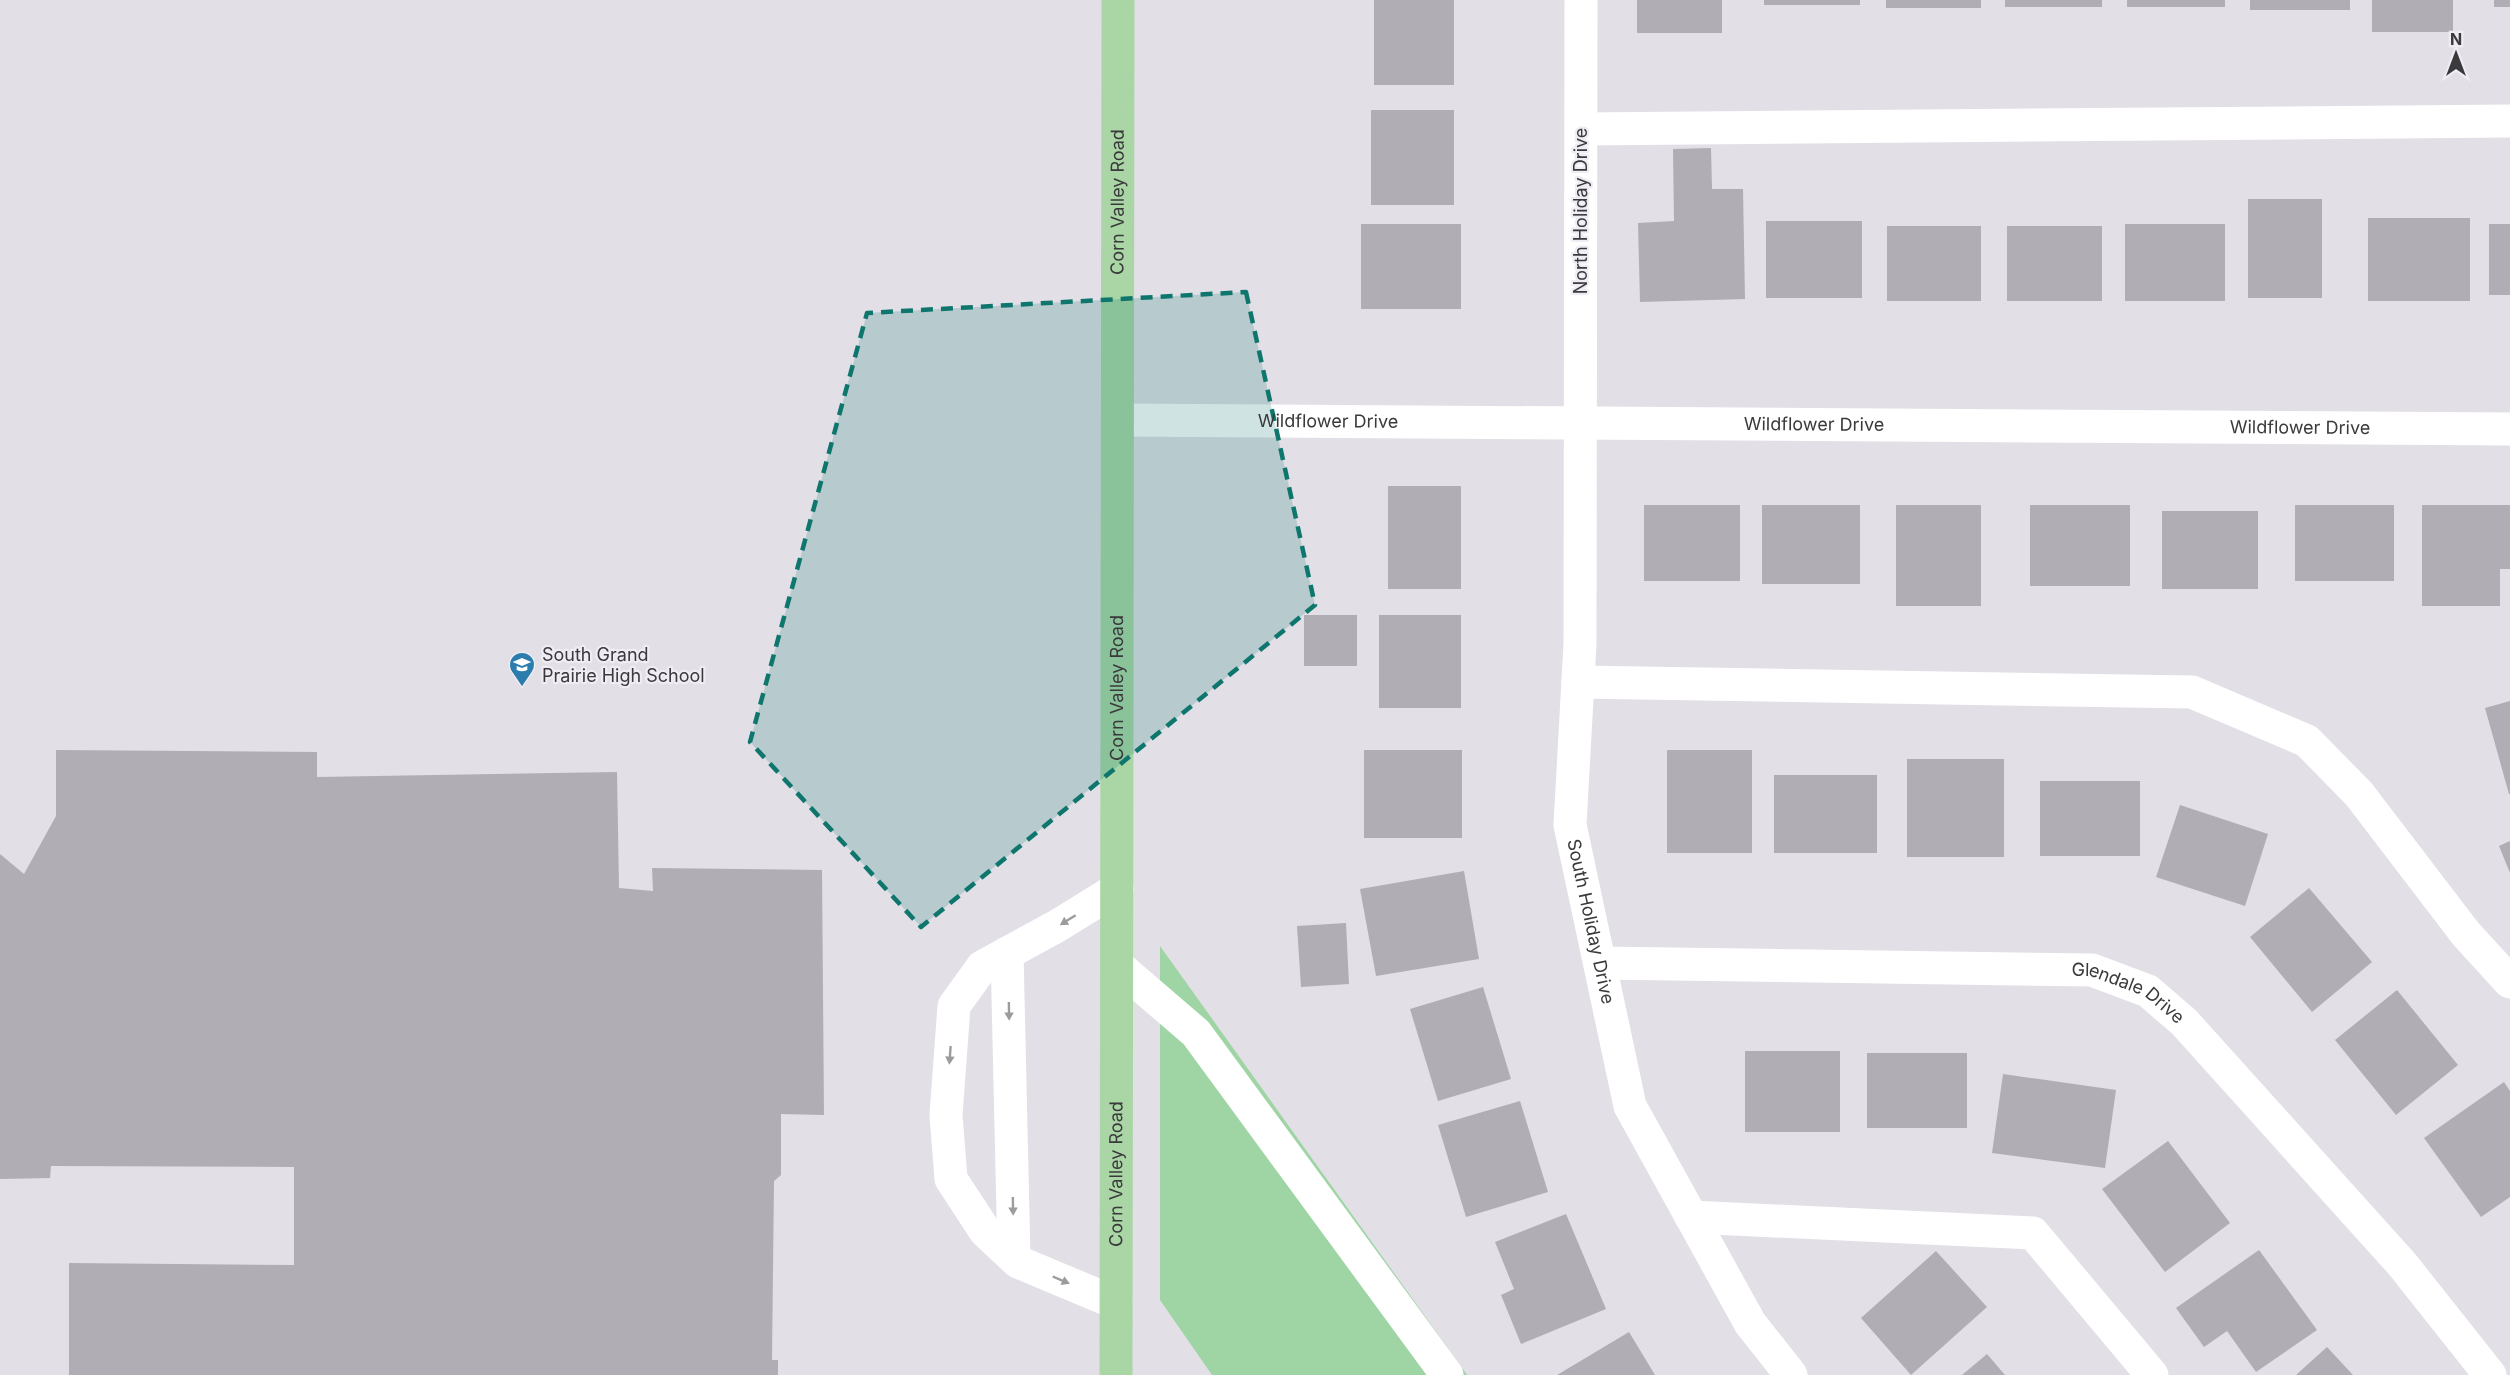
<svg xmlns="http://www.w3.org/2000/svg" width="2510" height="1375" font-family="Inter,sans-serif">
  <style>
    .green { fill: #9fd5a4 }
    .building { fill: #b0adb4 }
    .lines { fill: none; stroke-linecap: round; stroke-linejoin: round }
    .minor { stroke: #fff; stroke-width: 33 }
    .major { stroke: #a9d6a4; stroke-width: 33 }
    .oneway { fill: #9c9c9e }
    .marked { fill: #0f766e; fill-opacity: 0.2; stroke: #0f766e; stroke-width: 4.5; stroke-dasharray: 12 8; stroke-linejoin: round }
    .labels { text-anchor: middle; stroke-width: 4.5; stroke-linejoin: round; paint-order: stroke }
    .street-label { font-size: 18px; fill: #3a393c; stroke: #efecf4 }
    .poi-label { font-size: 18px; fill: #3a393c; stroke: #efecf4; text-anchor: start }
  </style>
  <rect width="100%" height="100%" fill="#e2dfe6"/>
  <polygon class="green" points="1160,946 1467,1375 1212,1375 1160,1300"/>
  <g class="building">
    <rect x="1374" y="0" width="80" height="85"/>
    <rect x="1637" y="0" width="85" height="33"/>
    <rect x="1764" y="0" width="96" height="5"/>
    <rect x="1886" y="0" width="95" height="8"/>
    <rect x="2005" y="0" width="97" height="7"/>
    <rect x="2127" y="0" width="98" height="7"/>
    <rect x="2250" y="0" width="100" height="10"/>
    <rect x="2372" y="0" width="81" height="32"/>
    <rect x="2494" y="0" width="16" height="7"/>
    <rect x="1371" y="110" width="83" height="95"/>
    <polygon points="1711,148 1712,189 1743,189 1745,299 1640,302 1638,223 1674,221 1673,149"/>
    <rect x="2248" y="199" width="74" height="99"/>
    <rect x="2368" y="218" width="102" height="83"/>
    <rect x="1766" y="221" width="96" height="77"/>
    <rect x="1361" y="224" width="100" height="85"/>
    <rect x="2125" y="224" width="100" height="77"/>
    <rect x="2489" y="224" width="21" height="71"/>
    <rect x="1887" y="226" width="94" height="75"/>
    <rect x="2007" y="226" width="95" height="75"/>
    <rect x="1388" y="486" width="73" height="103"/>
    <rect x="1644" y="505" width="96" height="76"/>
    <rect x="1762" y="505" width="98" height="79"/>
    <rect x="1896" y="505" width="85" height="101"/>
    <rect x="2030" y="505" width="100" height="81"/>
    <rect x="2295" y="505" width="99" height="76"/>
    <polygon points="2422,505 2510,505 2510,569 2500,569 2500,606 2422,606"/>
    <rect x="2162" y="511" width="96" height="78"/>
    <rect x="1304" y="615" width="53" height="51"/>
    <rect x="1379" y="615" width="82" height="93"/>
    <polygon points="2510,701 2510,794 2509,794 2485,708"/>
    <polygon points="56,750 317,752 317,777 617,772 619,888 653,891 652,868 822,870 824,1115 781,1114 781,1175 774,1181 772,1360 778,1360 778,1375 69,1375 69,1263 294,1265 294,1167 51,1166 50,1178 0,1179 0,854 24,874 56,816"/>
    <rect x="1364" y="750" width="98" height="88"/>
    <rect x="1667" y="750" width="85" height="103"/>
    <rect x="1907" y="759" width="97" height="98"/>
    <rect x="1774" y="775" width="103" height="78"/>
    <rect x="2040" y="781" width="100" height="75"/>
    <polygon points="2180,805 2268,834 2245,906 2156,877"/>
    <polygon points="2510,841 2510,873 2499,846"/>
    <polygon points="1464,871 1479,959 1376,976 1360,889"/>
    <polygon points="2309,888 2372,962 2312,1012 2250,937"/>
    <polygon points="1346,923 1349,984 1301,987 1297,926"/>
    <polygon points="1483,987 1511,1079 1438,1101 1410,1009"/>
    <polygon points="2397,990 2458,1065 2396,1115 2335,1040"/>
    <rect x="1745" y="1051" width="95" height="81"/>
    <rect x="1867" y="1053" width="100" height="75"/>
    <polygon points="2003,1074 2116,1090 2105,1168 1992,1153"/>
    <polygon points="2504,1082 2510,1091 2510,1197 2481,1217 2424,1138"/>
    <polygon points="1520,1101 1548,1192 1466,1217 1438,1125"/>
    <polygon points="2168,1141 2230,1223 2165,1272 2102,1189"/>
    <polygon points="1566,1214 1606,1309 1521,1344 1501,1295 1514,1289 1495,1242"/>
    <polygon points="2259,1250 2317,1330 2256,1372 2227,1331 2204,1347 2176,1308"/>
    <polygon points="1936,1251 1987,1307 1911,1375 1861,1318"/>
    <polygon points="1629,1332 1655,1375 1557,1375"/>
    <polygon points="2327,1347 2353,1375 2296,1375"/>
    <polygon points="1987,1354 2005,1375 1962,1375"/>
  </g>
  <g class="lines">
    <g class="minor">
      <path id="s1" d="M 1581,0 L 1580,644 L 1570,825 L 1630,1106 L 1750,1323 L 1791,1375"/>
      <polyline points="1581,129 2510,121"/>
      <path id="s2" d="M 1118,420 L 2510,429"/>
      <polyline points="1578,682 2192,692 2307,741 2359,794 2466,934 2510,982"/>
      <polyline points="1007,953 1014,1258"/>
      <path id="s3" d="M 1600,963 L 2092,970 L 2148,991 L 2184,1022 L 2402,1264 L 2490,1375"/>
      <polyline points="1117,965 1196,1033 1447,1375"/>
      <polyline points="1691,1217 2033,1233 2152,1375"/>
      <polyline points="1116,1303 1018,1262 985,1231 951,1179 946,1115 954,1006 982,967 1057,926 1117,889"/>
    </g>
    <path class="major" id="s4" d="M 1116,1375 L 1118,0"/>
  </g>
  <defs><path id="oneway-solid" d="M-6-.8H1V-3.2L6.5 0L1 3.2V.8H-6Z" transform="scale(1.5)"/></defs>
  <g class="oneway">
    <use href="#oneway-solid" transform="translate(1068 920) rotate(148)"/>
    <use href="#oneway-solid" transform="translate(1009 1011) rotate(89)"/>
    <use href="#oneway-solid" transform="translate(950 1055) rotate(94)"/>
    <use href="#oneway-solid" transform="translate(1013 1206) rotate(89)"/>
    <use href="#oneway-solid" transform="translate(1061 1280) rotate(23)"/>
  </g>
  <path class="marked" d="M 1246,292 L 1315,605 L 921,927 L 750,742 L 867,313 Z"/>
  <defs>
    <symbol id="school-pin" viewBox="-11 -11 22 30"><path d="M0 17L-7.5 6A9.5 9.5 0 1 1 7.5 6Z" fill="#2b7dae" stroke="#efecf4"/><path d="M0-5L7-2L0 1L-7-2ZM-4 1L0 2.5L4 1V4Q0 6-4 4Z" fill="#fff"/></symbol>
  </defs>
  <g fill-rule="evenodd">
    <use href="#school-pin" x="507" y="650" width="30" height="40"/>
  </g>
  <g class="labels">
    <g class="street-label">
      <text dy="6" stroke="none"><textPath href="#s4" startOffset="1173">Corn Valley Road</textPath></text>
      <text transform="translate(1581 211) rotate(-90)" y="6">North Holiday Drive</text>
      <text dy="6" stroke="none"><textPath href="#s2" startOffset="210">Wildflower Drive</textPath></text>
      <text dy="6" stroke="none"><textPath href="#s2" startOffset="696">Wildflower Drive</textPath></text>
      <text dy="6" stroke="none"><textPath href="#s2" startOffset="1182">Wildflower Drive</textPath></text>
      <text dy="6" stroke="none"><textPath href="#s4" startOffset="687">Corn Valley Road</textPath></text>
      <text dy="6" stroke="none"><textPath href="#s1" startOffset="924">South Holiday Drive</textPath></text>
      <text dy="6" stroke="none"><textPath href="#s3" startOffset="534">Glendale Drive</textPath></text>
      <text dy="6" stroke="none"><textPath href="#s4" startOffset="201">Corn Valley Road</textPath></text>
    </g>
    <g class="poi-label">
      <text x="542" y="661">South Grand<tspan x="542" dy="21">Prairie High School</tspan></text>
    </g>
  </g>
  <g transform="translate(2456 54)" stroke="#efecf4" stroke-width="4.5" paint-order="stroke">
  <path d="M0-4.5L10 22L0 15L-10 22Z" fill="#3a393c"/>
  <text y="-9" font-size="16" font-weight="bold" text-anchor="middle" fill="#3a393c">N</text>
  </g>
</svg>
